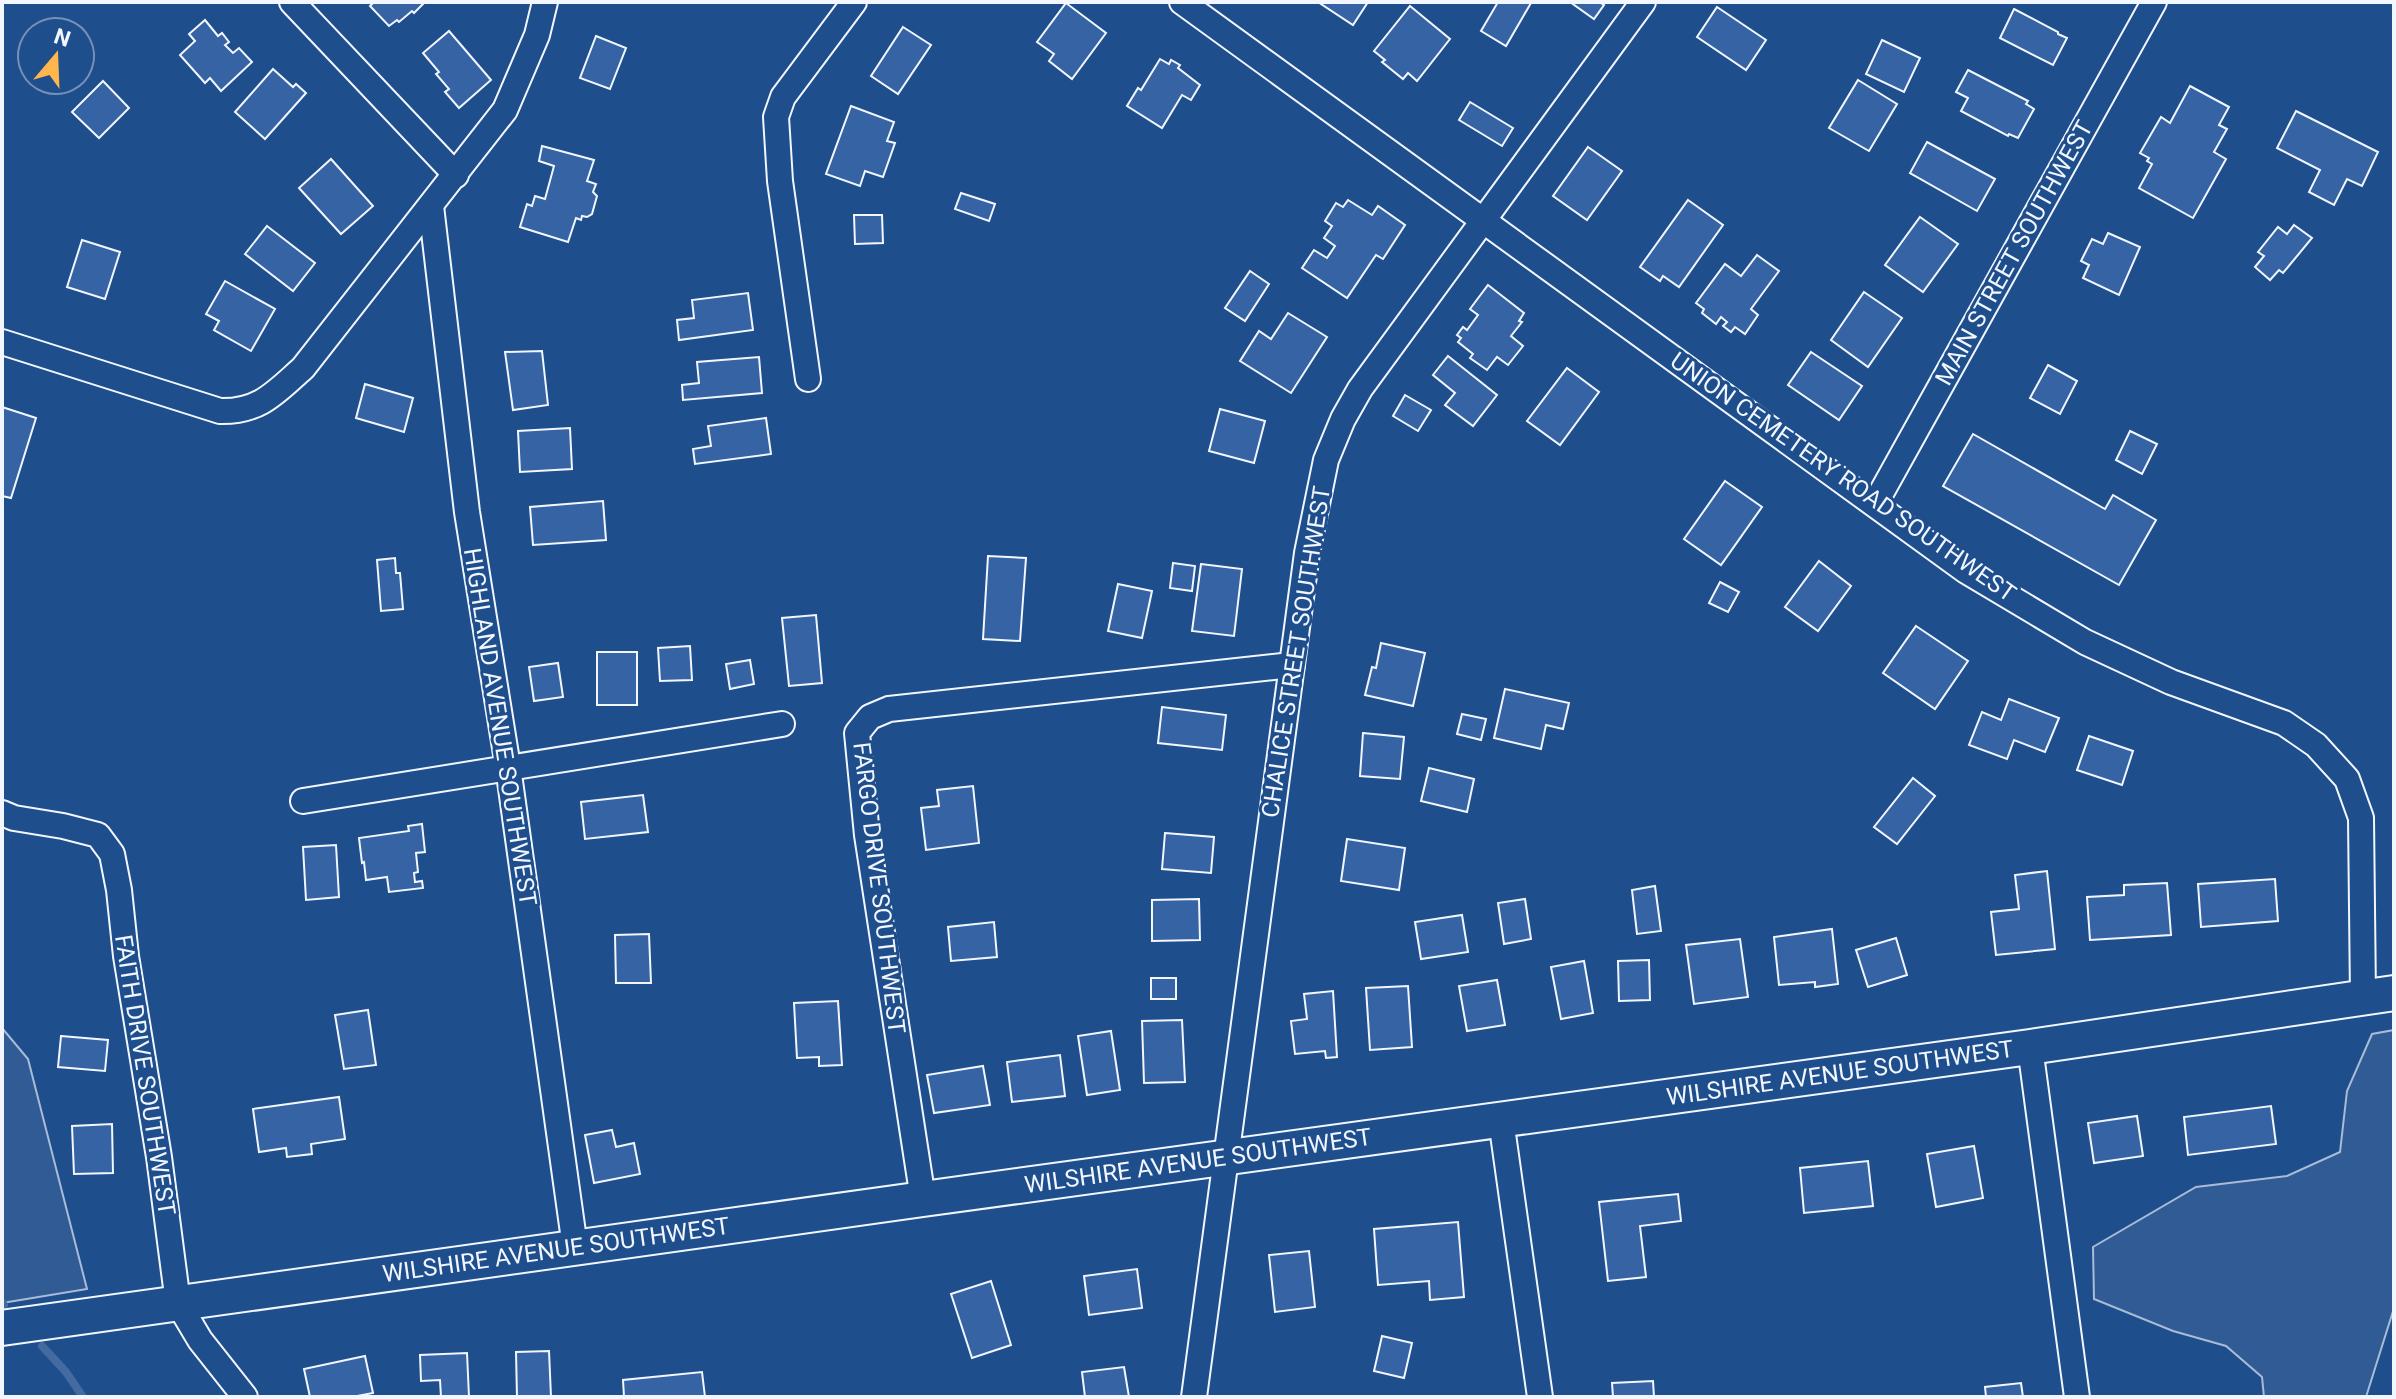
<svg xmlns="http://www.w3.org/2000/svg" width="2396" height="1399" font-family="Roboto,sans-serif">
  <style>
    .green { fill: #305b95; stroke: #a8bbd7; stroke-width: 2 }
    .lines { fill: none; stroke-linecap: round; stroke-linejoin: round }
    .stream { stroke: #446ba0; stroke-width: 8 }
    .building { fill: #3563a3; stroke: #f2f6ff; stroke-width: 2 }
    .street-casing { stroke: #f2f6ff; stroke-width: 28 }
    .secondary-casing { stroke: #f2f6ff; stroke-width: 38 }
    .street { stroke: #1f4e8c; stroke-width: 24 }
    .secondary { stroke: #1f4e8c; stroke-width: 34 }
    .labels { text-anchor: middle; stroke-width: 6; stroke-linejoin: round; paint-order: stroke }
    .street-label { font-size: 24px; fill: #f2f6ff; stroke: #1f4e8c }
  </style>
  <rect width="100%" height="100%" fill="#1f4e8c"/>
  <g class="green">
    <polygon points="2,1028 28,1059 87,1289 2,1303"/>
    <polygon points="2394,1030 2394,1308 2366,1397 2264,1397 2262,1377 2226,1346 2173,1331 2094,1299 2093,1247 2196,1187 2287,1176 2340,1152 2347,1091 2372,1034"/>
  </g>
  <g class="lines">
    <g class="stream">
      <polyline points="2,1302 4,1305"/>
      <polyline points="42,1346 66,1372 83,1397"/>
    </g>
  </g>
  <g class="building">
    <polygon points="374,2 425,2 414,13 412,11 399,22 397,20 389,26 370,6"/>
    <polygon points="1318,2 1368,2 1353,25"/>
    <polygon points="1498,2 1531,3 1506,46 1481,31"/>
    <polygon points="1570,2 1599,2 1604,5 1594,19"/>
    <polygon points="1066,3 1106,33 1072,79 1049,61 1054,54 1037,42"/>
    <polygon points="1410,6 1450,39 1417,81 1408,73 1403,79 1382,62 1385,60 1374,51"/>
    <polygon points="1717,7 1766,40 1746,70 1697,37"/>
    <polygon points="2014,9 2058,32 2058,34 2067,38 2053,65 2000,38"/>
    <polygon points="205,20 218,36 222,33 229,42 225,45 233,53 239,48 252,62 221,91 210,78 205,83 180,55 195,41 189,34"/>
    <polygon points="903,27 931,45 898,94 871,76"/>
    <polygon points="449,31 491,80 459,108 445,92 449,89 436,74 439,72 423,53"/>
    <polygon points="596,36 626,48 610,89 580,78"/>
    <polygon points="1882,40 1920,58 1904,92 1866,74"/>
    <polygon points="1160,59 1169,64 1171,60 1180,65 1178,68 1200,85 1191,100 1182,95 1162,128 1127,106 1138,88 1141,90"/>
    <polygon points="273,69 293,87 296,84 306,93 265,139 235,112"/>
    <polygon points="1968,70 2028,101 2026,104 2034,109 2018,138 2009,134 2008,136 1961,111 1968,98 1956,92"/>
    <polygon points="1858,80 1897,104 1869,151 1829,128"/>
    <polygon points="103,81 129,108 99,138 72,112"/>
    <polygon points="2190,86 2229,107 2219,125 2227,129 2214,152 2226,159 2193,218 2139,188 2152,164 2147,161 2149,158 2140,153 2161,117 2170,123"/>
    <polygon points="1470,102 1513,128 1502,146 1459,120"/>
    <polygon points="851,106 894,122 887,141 895,143 883,177 865,171 860,186 826,174"/>
    <polygon points="2296,111 2378,152 2362,186 2347,179 2334,205 2309,192 2320,170 2277,148"/>
    <polygon points="1927,142 1995,179 1977,211 1910,173"/>
    <polygon points="542,146 594,160 587,181 596,184 593,192 597,196 592,214 587,217 582,216 581,220 576,218 568,242 520,227 527,204 532,206 535,196 545,199 554,166 539,161"/>
    <polygon points="1588,147 1622,171 1587,220 1553,196"/>
    <polygon points="331,159 373,206 341,234 299,188"/>
    <polygon points="961,193 995,204 989,221 955,209"/>
    <polygon points="1348,200 1372,215 1378,206 1405,225 1383,259 1376,255 1347,298 1302,268 1314,250 1327,258 1335,246 1324,238 1332,226 1325,221 1336,203 1343,207"/>
    <polygon points="1688,200 1723,225 1679,287 1663,276 1660,281 1640,267"/>
    <polygon points="854,215 882,215 883,243 855,244"/>
    <polygon points="1920,217 1958,244 1923,292 1885,265"/>
    <polygon points="2294,225 2312,238 2283,273 2279,270 2270,280 2255,267 2264,256 2258,252 2278,227 2287,234"/>
    <polygon points="267,226 315,263 293,291 245,254"/>
    <polygon points="2108,233 2140,247 2119,295 2083,278 2089,265 2081,261 2092,239 2103,244"/>
    <polygon points="82,240 120,252 105,299 67,287"/>
    <polygon points="1757,255 1779,271 1751,309 1758,315 1745,334 1735,327 1731,332 1723,326 1727,322 1721,317 1716,324 1702,313 1704,309 1696,303 1725,264 1741,276"/>
    <polygon points="1250,271 1269,284 1245,321 1225,308"/>
    <polygon points="225,281 275,309 251,351 214,330 219,321 206,314"/>
    <polygon points="1488,285 1524,313 1519,321 1522,322 1511,336 1523,346 1508,365 1497,357 1487,370 1470,358 1473,354 1458,342 1461,338 1457,335 1463,327 1467,330 1478,315 1470,309"/>
    <polygon points="1864,292 1902,318 1868,367 1831,340"/>
    <polygon points="748,293 753,330 679,340 677,320 694,318 692,300"/>
    <polygon points="1288,313 1327,337 1291,393 1240,361 1259,331 1271,339"/>
    <polygon points="542,351 548,405 513,410 505,352"/>
    <polygon points="1811,352 1862,386 1839,420 1788,385"/>
    <polygon points="1448,356 1497,395 1473,426 1445,405 1455,393 1433,375"/>
    <polygon points="759,357 762,393 683,400 682,385 699,383 697,362"/>
    <polygon points="2048,365 2077,381 2060,414 2030,398"/>
    <polygon points="1567,368 1599,392 1560,445 1527,421"/>
    <polygon points="365,384 413,398 404,432 356,418"/>
    <polygon points="1405,395 1431,410 1418,431 1393,416"/>
    <polygon points="2,407 36,418 11,498 2,496"/>
    <polygon points="1220,409 1265,421 1254,463 1209,451"/>
    <polygon points="766,418 771,454 695,464 693,449 711,446 708,426"/>
    <polygon points="570,428 572,469 520,472 518,431"/>
    <polygon points="2130,431 2157,444 2142,474 2116,460"/>
    <polygon points="1973,434 2105,509 2113,495 2156,520 2119,585 1943,486"/>
    <polygon points="1725,481 1762,507 1721,565 1684,539"/>
    <polygon points="603,501 606,540 533,545 530,507"/>
    <polygon points="988,556 1026,558 1020,641 983,639"/>
    <polygon points="395,558 396,573 400,573 403,609 381,611 377,560"/>
    <polygon points="1819,561 1851,586 1818,631 1785,607"/>
    <polygon points="1173,563 1195,566 1192,591 1170,588"/>
    <polygon points="1201,564 1242,569 1234,636 1192,631"/>
    <polygon points="1720,582 1739,592 1728,612 1709,603"/>
    <polygon points="1118,584 1152,591 1142,638 1108,631"/>
    <polygon points="816,615 822,683 789,686 782,618"/>
    <polygon points="1916,626 1968,661 1935,709 1883,673"/>
    <polygon points="1381,643 1425,653 1413,706 1365,695 1372,667 1376,668"/>
    <polygon points="690,646 692,680 660,681 658,648"/>
    <rect x="597" y="652" width="40" height="53"/>
    <polygon points="750,660 754,684 730,689 726,664"/>
    <polygon points="558,663 563,697 534,701 529,667"/>
    <polygon points="1505,689 1569,703 1563,729 1546,725 1541,749 1494,738"/>
    <polygon points="2009,699 2059,718 2045,752 2014,740 2007,759 1969,745 1982,712 2001,720"/>
    <polygon points="1162,707 1226,715 1222,750 1158,743"/>
    <polygon points="1462,714 1486,719 1481,740 1457,734"/>
    <polygon points="1363,733 1404,737 1400,779 1360,776"/>
    <polygon points="2089,736 2133,751 2122,785 2077,770"/>
    <polygon points="1429,768 1474,779 1467,812 1421,801"/>
    <polygon points="1913,778 1935,796 1897,844 1874,827"/>
    <polygon points="973,786 979,843 926,850 921,808 939,806 937,790"/>
    <polygon points="643,795 648,832 585,839 581,802"/>
    <polygon points="422,824 425,852 416,853 418,872 414,873 415,882 422,881 423,888 389,892 387,877 366,880 364,862 362,863 359,838 409,831 408,826"/>
    <polygon points="1165,833 1214,837 1211,873 1162,869"/>
    <polygon points="1347,839 1405,848 1399,890 1341,881"/>
    <polygon points="336,845 339,897 306,900 303,847"/>
    <polygon points="2047,871 2055,949 1996,955 1991,912 2019,909 2015,875"/>
    <polygon points="2275,879 2278,921 2201,927 2198,884"/>
    <polygon points="2167,883 2171,935 2090,940 2087,897 2124,895 2124,885"/>
    <polygon points="1655,886 1661,931 1637,934 1632,890"/>
    <polygon points="1199,899 1200,940 1152,941 1152,900"/>
    <polygon points="1525,899 1531,939 1504,944 1498,903"/>
    <polygon points="1462,915 1468,952 1421,959 1415,922"/>
    <polygon points="994,922 997,957 951,961 948,927"/>
    <polygon points="1832,929 1838,984 1815,987 1815,982 1779,985 1774,937"/>
    <polygon points="649,934 651,983 616,983 615,935"/>
    <polygon points="1896,938 1907,975 1868,987 1856,950"/>
    <polygon points="1740,939 1748,997 1694,1004 1686,945"/>
    <polygon points="1649,960 1650,1000 1619,1001 1618,961"/>
    <polygon points="1584,961 1593,1013 1561,1019 1551,967"/>
    <rect x="1151" y="978" width="25" height="21"/>
    <polygon points="1497,980 1505,1025 1467,1031 1459,986"/>
    <polygon points="1408,986 1412,1047 1370,1050 1366,988"/>
    <polygon points="1333,991 1337,1057 1326,1058 1325,1051 1295,1054 1291,1021 1307,1019 1304,994"/>
    <polygon points="838,1001 842,1065 819,1066 819,1057 797,1058 794,1003"/>
    <polygon points="368,1010 376,1065 344,1069 335,1015"/>
    <polygon points="1182,1020 1185,1082 1144,1083 1142,1021"/>
    <polygon points="1111,1031 1120,1090 1087,1095 1078,1036"/>
    <polygon points="61,1036 108,1040 105,1071 58,1067"/>
    <polygon points="1060,1055 1065,1096 1012,1102 1007,1062"/>
    <polygon points="983,1066 990,1105 934,1113 927,1075"/>
    <polygon points="339,1097 345,1139 311,1144 312,1154 287,1157 286,1148 259,1152 253,1109"/>
    <polygon points="2271,1106 2276,1144 2188,1155 2184,1117"/>
    <polygon points="2137,1116 2143,1156 2094,1163 2088,1123"/>
    <polygon points="112,1124 113,1173 74,1174 72,1126"/>
    <polygon points="612,1130 616,1147 634,1143 640,1174 594,1183 585,1135"/>
    <polygon points="1974,1146 1983,1198 1936,1207 1927,1154"/>
    <polygon points="1868,1161 1873,1206 1804,1213 1800,1168"/>
    <polygon points="1678,1194 1681,1221 1640,1226 1646,1277 1608,1281 1599,1202"/>
    <polygon points="1458,1222 1464,1297 1430,1300 1429,1281 1378,1285 1374,1229"/>
    <polygon points="1309,1251 1315,1307 1275,1312 1269,1255"/>
    <polygon points="1137,1269 1142,1308 1089,1315 1084,1276"/>
    <polygon points="991,1281 1011,1345 972,1358 951,1294"/>
    <polygon points="1382,1336 1412,1343 1404,1378 1374,1371"/>
    <polygon points="549,1351 551,1397 517,1397 516,1352"/>
    <polygon points="467,1353 469,1397 441,1397 440,1380 421,1381 420,1355"/>
    <polygon points="365,1356 373,1393 352,1397 310,1397 304,1369"/>
    <polygon points="1124,1367 1129,1397 1085,1397 1082,1372"/>
    <polygon points="702,1372 705,1397 624,1397 623,1380"/>
    <polygon points="1653,1381 1654,1397 1613,1397 1612,1383"/>
    <polygon points="2021,1383 2023,1397 1986,1397 1985,1387"/>
  </g>
  <g class="lines">
    <defs>
      <g id="street">
        <polyline points="292,2 456,175"/>
        <polyline points="1182,2 1966,571 2085,642 2171,682 2284,723 2316,745 2347,779 2361,818 2363,997"/>
        <polyline points="431,206 467,512 508,767 575,1247"/>
        <path d="M 2,342 L 220,411 C 260,412 276,392 303,368 L 505,110 L 537,35 L 545,2"/>
        <polyline points="808,379 780,181 776,117 783,97 854,2"/>
        <polyline points="1875,504 2154,2"/>
        <polyline points="303,801 782,724"/>
        <polyline points="2,813 14,818 63,826 98,835 112,854 119,890 126,956 159,1157 178,1303 200,1340 245,1397"/>
        <polyline points="2030,1047 2077,1397"/>
        <polyline points="1501,1120 1540,1397"/>
        <polyline points="923,1199 867,835 857,733 870,717 889,709 1292,665"/>
        <polyline points="1194,1397 1307,553 1326,460 1343,419 1360,389 1643,2"/>
      </g>
      <polyline id="secondary" points="2,1328 923,1199 2030,1047 2394,993"/>
    </defs>
    <use href="#street" class="street-casing"/>
    <use href="#secondary" class="secondary-casing"/>
    <use href="#street" class="street"/>
    <use href="#secondary" class="secondary"/>
  </g>
  <g class="labels">
    <g class="street-label">
      <text transform="translate(2014 253) rotate(-61)" y="8">MAIN STREET SOUTHWEST</text>
      <text transform="translate(1843 477) rotate(35)" y="8">UNION CEMETERY ROAD SOUTHWEST</text>
      <text transform="translate(1296 652) rotate(-81)" y="8">CHALICE STREET SOUTHWEST</text>
      <text transform="translate(500 727) rotate(81)" y="8">HIGHLAND AVENUE SOUTHWEST</text>
      <text transform="translate(879 888) rotate(83)" y="8">FARGO DRIVE SOUTHWEST</text>
      <text transform="translate(1840 1073) rotate(-8)" y="8">WILSHIRE AVENUE SOUTHWEST</text>
      <text transform="translate(145 1075) rotate(81)" y="8">FAITH DRIVE SOUTHWEST</text>
      <text transform="translate(1198 1161) rotate(-8)" y="8">WILSHIRE AVENUE SOUTHWEST</text>
      <text transform="translate(556 1250) rotate(-8)" y="8">WILSHIRE AVENUE SOUTHWEST</text>
    </g>
  </g>
  <rect width="2396" height="1399" fill="none" stroke="#f2f6ff" stroke-width="8"/>
  <g transform="translate(56 56) rotate(19)"><circle r="38" fill="#1f4e8c" stroke="#7391ba" stroke-width="2"/>
  <path d="M0-6L14 30L0 20L-14 30Z" fill="#ffb74d"/>
  <text y="-12" font-size="22" font-weight="bold" text-anchor="middle" fill="#f2f6ff">N</text>
  </g>
</svg>
